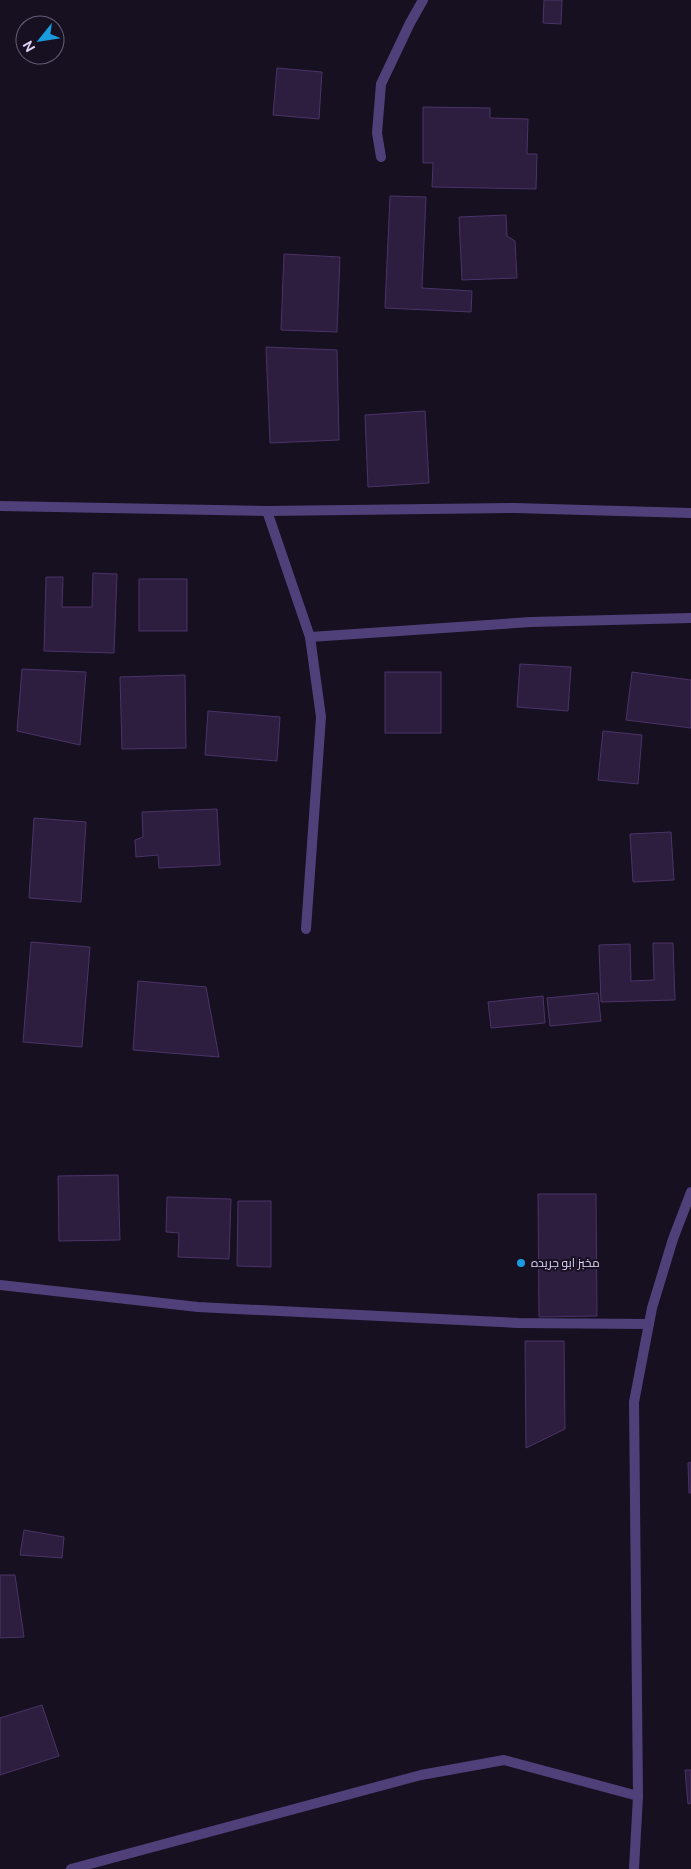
<svg xmlns="http://www.w3.org/2000/svg" width="691" height="1869" font-family="Ubuntu,Cairo,sans-serif">
  <style>
    .building { fill: #2d1e3f; stroke: #4a3368 }
    .lines { fill: none; stroke-linecap: round; stroke-linejoin: round }
    .street { stroke: #50407a; stroke-width: 10 }
    .poi-dot { fill: #1a9bdf; stroke: #161020; stroke-width: 2 }
    .labels { text-anchor: middle; stroke-width: 4; stroke-linejoin: round; paint-order: stroke }
    .poi-label { font-size: 12px; fill: #e1d4fa; stroke: #161020; text-anchor: start }
  </style>
  <rect width="100%" height="100%" fill="#161020"/>
  <g class="building">
    <polygon points="544,0 562,0 561,24 543,23"/>
    <polygon points="277,68 322,72 319,119 273,115"/>
    <polygon points="423,107 490,108 490,118 528,119 527,154 537,154 536,189 432,187 433,163 423,163"/>
    <polygon points="390,196 426,197 422,288 472,291 471,312 385,308"/>
    <polygon points="506,215 507,236 515,241 517,278 462,280 459,217"/>
    <polygon points="284,254 340,257 337,332 281,330"/>
    <polygon points="266,347 337,350 339,440 270,443"/>
    <polygon points="425,411 429,483 368,487 365,415"/>
    <polygon points="93,573 117,574 114,653 44,651 46,577 63,577 62,607 92,607"/>
    <rect x="139" y="579" width="48" height="52"/>
    <polygon points="520,664 571,667 568,711 517,707"/>
    <polygon points="22,669 86,672 80,745 17,731"/>
    <rect x="385" y="672" width="56" height="61"/>
    <polygon points="632,672 691,680 691,728 626,720"/>
    <polygon points="185,675 186,748 122,749 120,677"/>
    <polygon points="208,711 280,717 277,761 205,755"/>
    <polygon points="603,731 642,735 638,784 598,780"/>
    <polygon points="217,809 220,865 159,868 158,855 136,857 135,840 143,837 142,812"/>
    <polygon points="34,818 86,822 81,902 29,898"/>
    <polygon points="671,832 674,880 633,882 630,834"/>
    <polygon points="31,942 90,947 82,1047 23,1042"/>
    <polygon points="653,943 673,943 675,1000 601,1002 599,945 630,944 631,981 654,980"/>
    <polygon points="138,981 206,987 219,1057 133,1050"/>
    <polygon points="598,993 601,1021 550,1026 547,998"/>
    <polygon points="543,996 545,1023 491,1028 488,1002"/>
    <polygon points="118,1175 120,1240 59,1241 58,1176"/>
    <polygon points="538,1194 596,1194 597,1316 539,1317"/>
    <polygon points="167,1197 231,1199 229,1259 178,1257 179,1233 166,1232"/>
    <polygon points="238,1201 271,1201 271,1267 237,1266"/>
    <polygon points="525,1341 564,1341 565,1429 526,1448"/>
    <polygon points="691,1462 691,1493 689,1493 688,1463"/>
    <polygon points="24,1530 64,1537 62,1558 20,1555"/>
    <polygon points="0,1575 15,1575 24,1637 0,1638"/>
    <polygon points="42,1705 59,1756 0,1775 0,1718"/>
    <polygon points="685,1770 691,1770 691,1803 688,1804"/>
  </g>
  <g class="lines">
    <g class="street">
      <polyline points="381,157 377,133 381,84 410,23 423,0"/>
      <polyline points="0,506 267,511 514,508 691,513"/>
      <polyline points="267,511 310,637 321,717 306,929"/>
      <polyline points="310,637 531,622 691,618"/>
      <polyline points="0,1285 198,1307 518,1323 649,1324"/>
      <polyline points="71,1869 421,1775 504,1760 638,1796"/>
      <polyline points="634,1869 638,1796 634,1402 652,1308 673,1239 691,1192"/>
    </g>
  </g>
  <circle class="poi-dot" cx="521" cy="1263" r="5"/>
  <g class="labels">
    <g class="poi-label">
      <text x="531" y="1267">مخبز ابو جريده</text>
    </g>
  </g>
  <g transform="translate(40 40) rotate(240)"><circle r="24" fill="#161020" stroke="#675e77"/>
  <path d="M0-4L9 19L0 12L-9 19Z" fill="#1a9bdf"/>
  <text y="-8" font-size="14" font-weight="bold" text-anchor="middle" fill="#e1d4fa">N</text>
  </g>
</svg>
